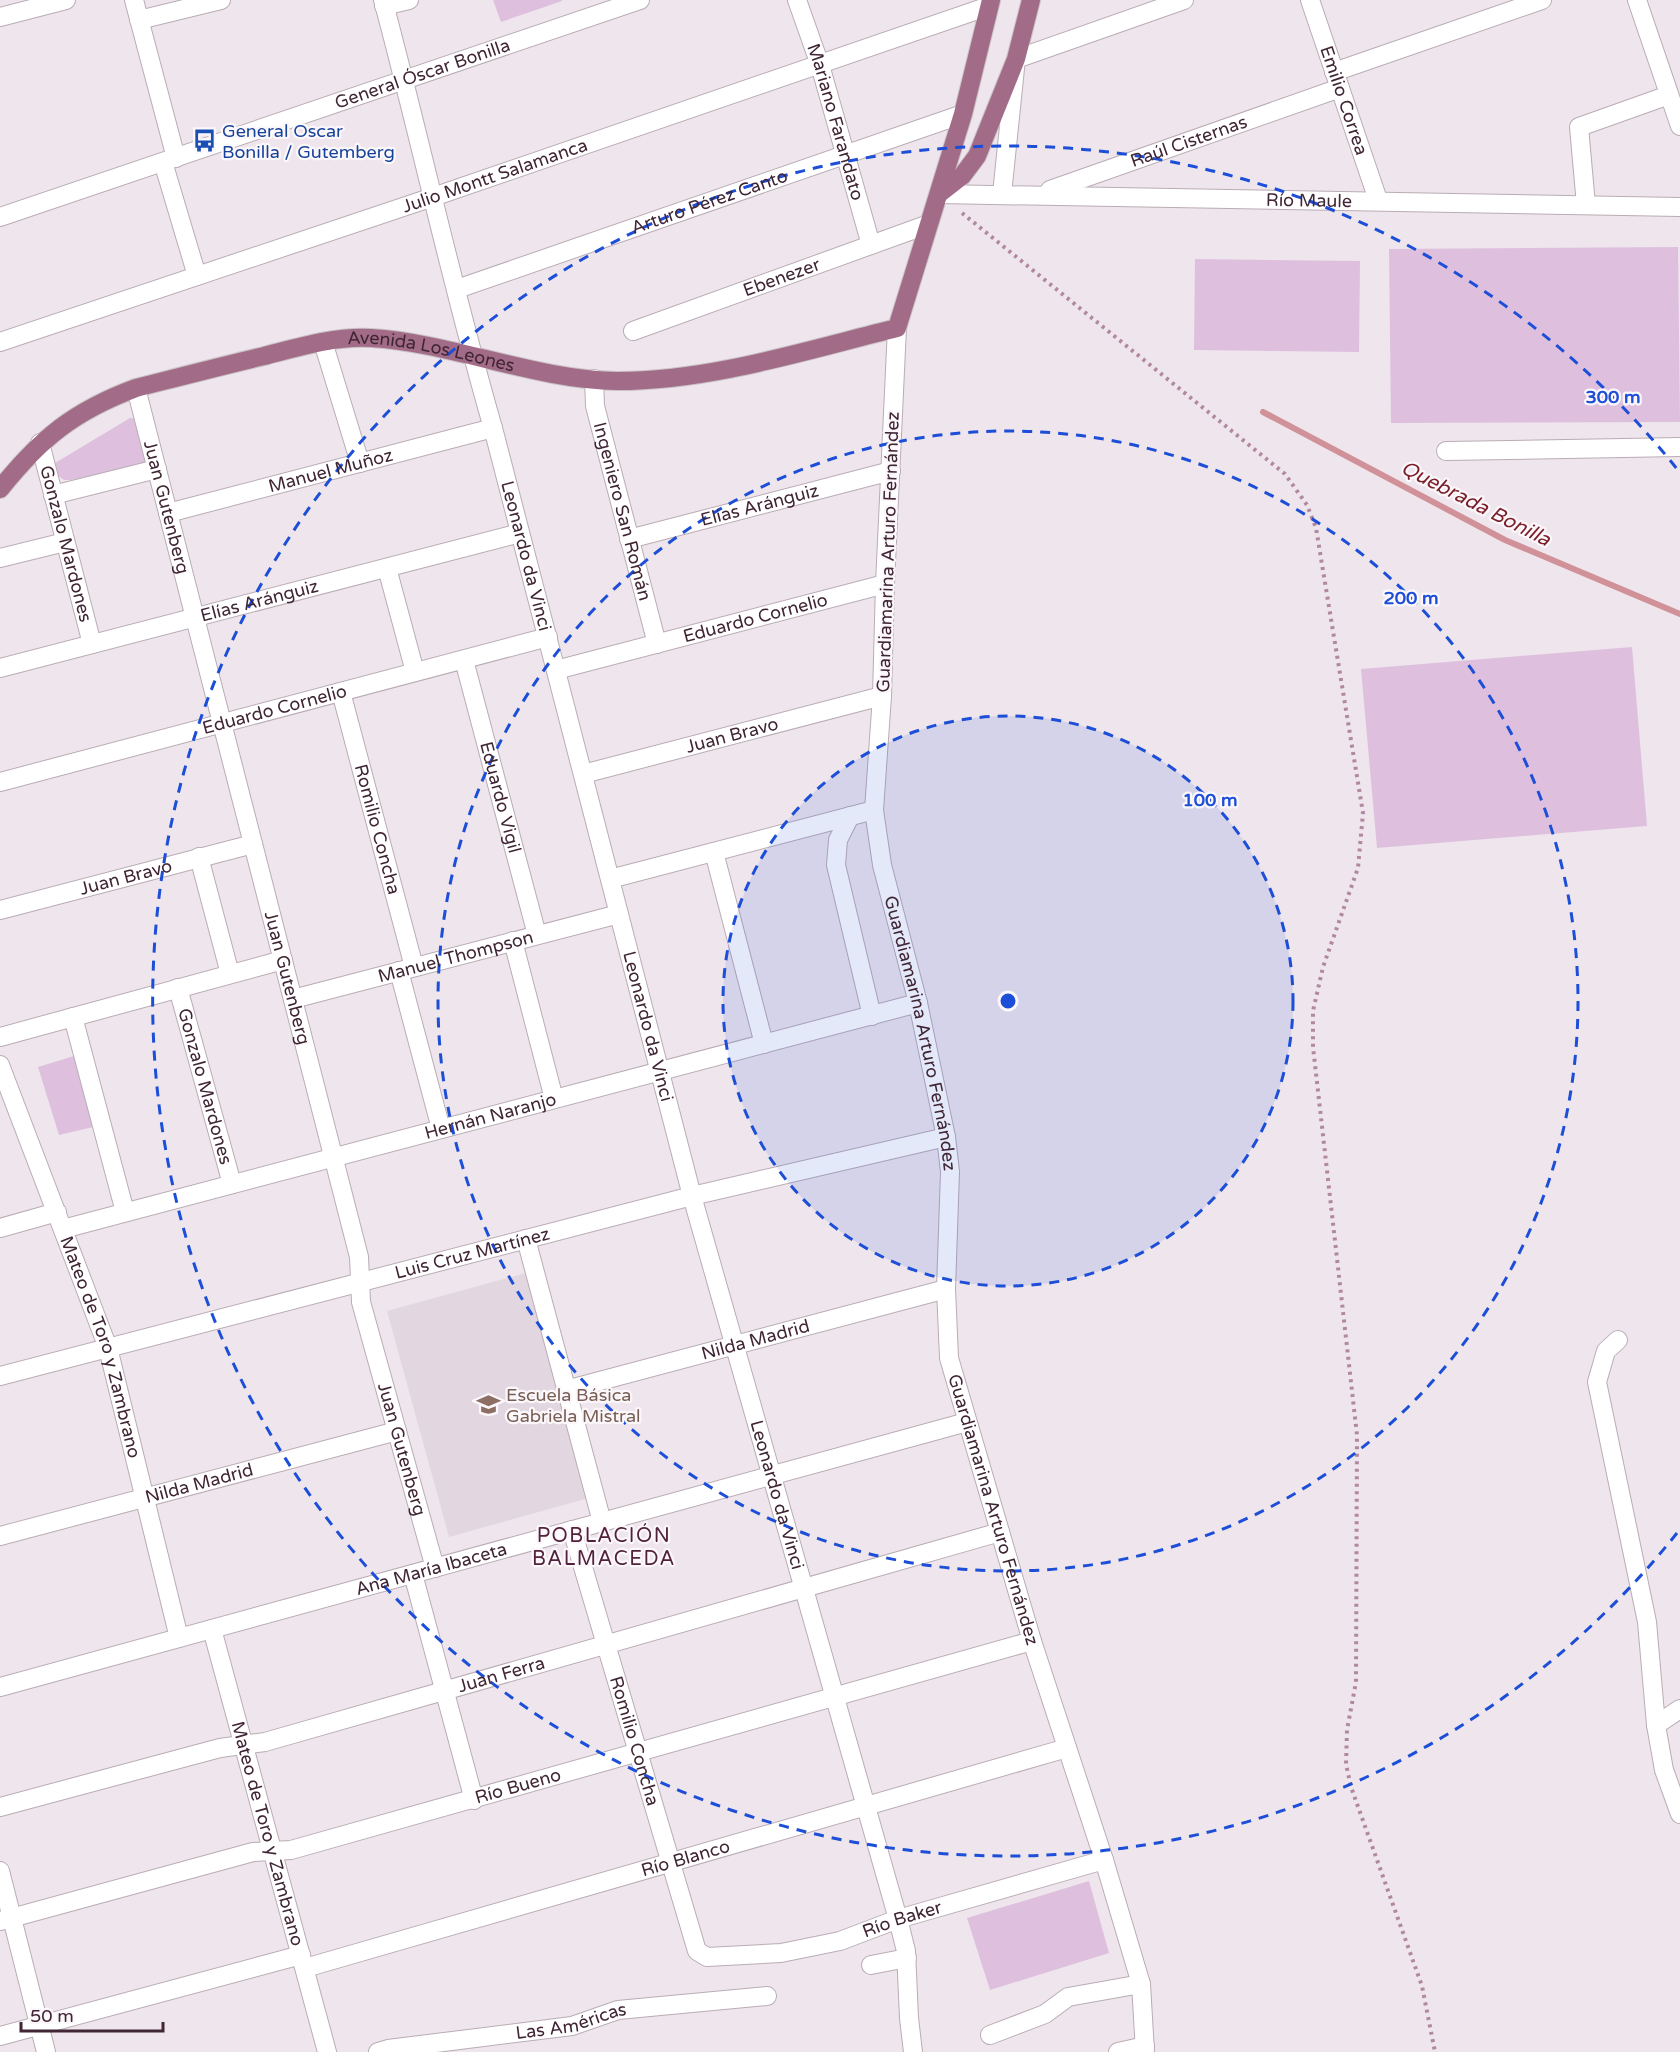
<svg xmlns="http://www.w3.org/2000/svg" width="1680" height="2052" font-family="'Varela Round',sans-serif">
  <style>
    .built { fill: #e2d7e0 }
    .green { fill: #dec0de }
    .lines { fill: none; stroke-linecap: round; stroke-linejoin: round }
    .stream { stroke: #d19199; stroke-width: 6 }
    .minor-casing { stroke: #baacb5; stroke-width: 20 }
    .major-casing { stroke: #cac2c6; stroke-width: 20 }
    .path { stroke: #b188a0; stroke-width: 4; stroke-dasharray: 3 4.5; stroke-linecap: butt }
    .minor { stroke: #fff; stroke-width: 18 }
    .major { stroke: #a26c89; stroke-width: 18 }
    .ring { fill: none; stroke: #1d4ed8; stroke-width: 3; stroke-dasharray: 10 8 }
    .labels { text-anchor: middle; stroke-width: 4.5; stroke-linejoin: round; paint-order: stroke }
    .street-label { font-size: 18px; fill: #402534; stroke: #fbf7fa }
    .transit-label { font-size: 18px; fill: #164399; stroke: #fbf7fa; text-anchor: start }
    .education-label { font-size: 18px; fill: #785e54; stroke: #fbf7fa; text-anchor: start }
    .water-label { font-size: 20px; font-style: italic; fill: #7b202b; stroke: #fbf7fa }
    .neighbourhood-label { font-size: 20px; letter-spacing: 1.5px; fill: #52213b; stroke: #fbf7fa }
    .centre { fill: #1d4ed8; stroke: #fbf7fa; stroke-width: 3 }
    .ring-label { font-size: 18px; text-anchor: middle; font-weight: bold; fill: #1d4ed8; stroke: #fbf7fa; stroke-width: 4.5; stroke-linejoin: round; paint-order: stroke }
  </style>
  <rect width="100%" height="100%" fill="#eee6ec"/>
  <polygon class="built" points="526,1273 589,1498 449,1537 387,1311"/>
  <g class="green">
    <polygon points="493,0 562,0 562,1 501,22"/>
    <polygon points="1678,247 1680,422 1391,423 1389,249"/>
    <polygon points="1195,259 1360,261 1359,352 1194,350"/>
    <polygon points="130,418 139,419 149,464 71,480 64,480 57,475 55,463"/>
    <polygon points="1632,647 1647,826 1377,848 1361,669"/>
    <polygon points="74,1056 93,1127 59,1135 38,1067"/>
    <polygon points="1089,1881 1109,1953 990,1990 967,1918"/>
  </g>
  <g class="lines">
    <polyline class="stream" points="1263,412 1505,540 1680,614"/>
    <defs>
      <g id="minor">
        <polyline points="134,0 176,158"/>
        <path id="s1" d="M 383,0 C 421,142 452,287 493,428 L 692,1196 L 898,1919 L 906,1951 L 909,2018 L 913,2052"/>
        <path id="s2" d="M 797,0 L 820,65 L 871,245"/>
        <path id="s3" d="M 1310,0 L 1378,200"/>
        <polyline points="1637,0 1680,126"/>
        <polyline points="384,6 409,0"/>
        <polyline points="0,17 66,0"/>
        <polyline points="139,20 221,0"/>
        <polyline points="1334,72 1542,0"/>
        <polyline points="163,162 197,276"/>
        <path id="s4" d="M 1050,190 L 1340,88"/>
        <path id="s5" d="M 939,194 L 1680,207"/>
        <polyline points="1002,194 1016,59 1184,0"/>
        <polyline points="1586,205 1579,127 1669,95"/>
        <path id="s6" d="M 0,217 L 640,0"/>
        <path id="s7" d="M 457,289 L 963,114"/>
        <path id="s8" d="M 897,328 L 885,584 L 882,696 L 874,810 L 882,865 L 918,1003 L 946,1137 L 950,1172 L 946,1289 L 949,1358 L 1032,1641 L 1104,1860 L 1141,1984 L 1145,2052"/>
        <path id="s9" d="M 633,331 L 929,224"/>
        <path id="s10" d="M 0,342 L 433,197 L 989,6"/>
        <polyline points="323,342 360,463"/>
        <path id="s11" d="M 594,379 L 595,406 L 657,644"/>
        <path id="s12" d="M 136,388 L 359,1257 L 361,1302 L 435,1568"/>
        <path id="s13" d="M 40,443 L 92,644"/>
        <polyline points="1446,451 1680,447"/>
        <polyline points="53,495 157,469"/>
        <path id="s14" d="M 168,513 L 493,428"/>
        <path id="s15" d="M 629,539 L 891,471"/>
        <polyline points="0,558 65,542"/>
        <polyline points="387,568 415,672"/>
        <path id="s16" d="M 464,660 L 537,935"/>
        <path id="s17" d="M 0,668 L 520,533"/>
        <path id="s18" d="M 556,670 L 885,584"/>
        <path id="s19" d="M 341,692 L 414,967"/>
        <path id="s20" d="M 583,774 L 882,696"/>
        <path id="s21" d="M 0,782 L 548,637"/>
        <polyline points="850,816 838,840 836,865 872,1016"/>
        <polyline points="714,852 764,1044"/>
        <polyline points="199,857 230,974"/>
        <polyline points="610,879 874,810"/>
        <path id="s22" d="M 0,910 L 253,844"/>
        <polyline points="513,941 554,1099"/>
        <polyline points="399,971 441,1129"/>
        <path id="s23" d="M 178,988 L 232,1184"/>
        <path id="s24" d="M 293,999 L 619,914"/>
        <polyline points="73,1017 125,1212"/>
        <polyline points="0,1037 283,960"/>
        <path id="s25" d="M 0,1065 L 108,1348 L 179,1638"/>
        <polyline points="0,1228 57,1212"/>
        <path id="s26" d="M 63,1229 L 918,1003"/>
        <polyline points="526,1239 602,1522"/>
        <polyline points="1618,1340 1606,1351 1597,1382 1647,1622 1656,1725 1664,1770 1680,1814"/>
        <path id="s27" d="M 0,1376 L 692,1196 L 946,1137"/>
        <path id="s28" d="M 566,1390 L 946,1289"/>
        <path id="s29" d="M 572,1530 L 697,1951 L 707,1957 L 781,1953 L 840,1941 L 898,1919 L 1104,1860"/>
        <path id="s30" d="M 0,1536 L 397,1431"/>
        <polyline points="413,1574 474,1800"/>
        <path id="s31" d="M 212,1629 L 327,2052"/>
        <path id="s32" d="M 0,1687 L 967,1422"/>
        <polyline points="1656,1725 1680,1709"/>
        <path id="s33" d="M 0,1807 L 220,1748 L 265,1742 L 1000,1532"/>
        <polyline points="0,1871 46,2052"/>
        <path id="s34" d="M 0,1921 L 253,1852 L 291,1850 L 1032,1641"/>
        <polyline points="871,1965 907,1958"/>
        <path id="s35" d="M 305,1968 L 1067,1748"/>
        <polyline points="990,2035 1045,2014 1068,1997 1141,1984"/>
        <polyline points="0,2036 301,1955"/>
        <path id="s36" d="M 378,2052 L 388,2049 L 572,2026 L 618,2010 L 767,1996"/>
        <polyline points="1118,2052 1145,2046"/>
      </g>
      <g id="major">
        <polyline points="939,194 962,176 977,156 1016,59 1031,0"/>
        <path id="s37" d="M 0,489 C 41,438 74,411 136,388 C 179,377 221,366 264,356 C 299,347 334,336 371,338 C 453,343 535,380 617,381 C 711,381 807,350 897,328 L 963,114 L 991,0"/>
      </g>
    </defs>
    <use href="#minor" class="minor-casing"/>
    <use href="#major" class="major-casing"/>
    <polyline class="path" points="962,213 1285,474 1307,505 1316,528 1363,813 1358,868 1323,967 1313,1011 1313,1047 1357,1435 1356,1682 1347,1730 1346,1764 1351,1787 1422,1986 1435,2052"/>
    <use href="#minor" class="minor"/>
    <use href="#major" class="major"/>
  </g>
  <circle cx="1008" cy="1001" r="285" fill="#1d4ed8" fill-opacity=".12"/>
  <g class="ring">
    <circle cx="1008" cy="1001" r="285"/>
    <circle cx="1008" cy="1001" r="570"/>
    <path d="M1677 1533A855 855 0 1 1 1677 469"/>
  </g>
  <defs>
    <symbol id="bus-bare" viewBox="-9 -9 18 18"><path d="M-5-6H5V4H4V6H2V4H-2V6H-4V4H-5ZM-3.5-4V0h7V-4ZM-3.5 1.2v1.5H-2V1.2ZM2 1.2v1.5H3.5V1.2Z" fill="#1a4fb4" stroke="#fbf7fa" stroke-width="2.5" paint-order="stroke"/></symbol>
    <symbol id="school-bare" viewBox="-9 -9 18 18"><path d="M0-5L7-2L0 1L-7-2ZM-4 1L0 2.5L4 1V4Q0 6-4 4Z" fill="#8d6e63" stroke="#fbf7fa" stroke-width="2.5" paint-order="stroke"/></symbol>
  </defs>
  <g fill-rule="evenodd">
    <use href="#bus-bare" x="188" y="124" width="33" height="33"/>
    <use href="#school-bare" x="472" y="1388" width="33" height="33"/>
  </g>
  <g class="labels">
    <g class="street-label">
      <text dy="6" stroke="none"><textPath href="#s6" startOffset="446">General Óscar Bonilla</textPath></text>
      <text dy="6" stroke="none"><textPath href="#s3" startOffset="106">Emilio Correa</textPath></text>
      <text dy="6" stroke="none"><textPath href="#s2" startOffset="128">Mariano Farandato</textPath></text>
      <text dy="6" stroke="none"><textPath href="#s4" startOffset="147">Raúl Cisternas</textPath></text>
      <text dy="6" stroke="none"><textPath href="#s10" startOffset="522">Julio Montt Salamanca</textPath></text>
      <text dy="6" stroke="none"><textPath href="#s5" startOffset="370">Río Maule</textPath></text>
      <text dy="6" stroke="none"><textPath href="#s7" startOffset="267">Arturo Pérez Canto</textPath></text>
      <text dy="6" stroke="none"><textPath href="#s9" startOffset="158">Ebenezer</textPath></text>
      <text dy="6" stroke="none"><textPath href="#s37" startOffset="474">Avenida Los Leones</textPath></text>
      <text dy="6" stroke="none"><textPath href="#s14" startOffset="168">Manuel Muñoz</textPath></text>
      <text dy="6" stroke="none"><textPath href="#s15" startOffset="135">Elías Aránguiz</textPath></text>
      <text dy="6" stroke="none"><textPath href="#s12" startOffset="123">Juan Gutenberg</textPath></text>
      <text dy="6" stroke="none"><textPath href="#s11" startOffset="136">Ingeniero San Román</textPath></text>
      <text dy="6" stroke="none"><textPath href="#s13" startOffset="104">Gonzalo Mardones</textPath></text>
      <text transform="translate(888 552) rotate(-88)" y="6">Guardiamarina Arturo Fernández</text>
      <text dy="6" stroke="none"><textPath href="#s1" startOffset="574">Leonardo da Vinci</textPath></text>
      <text dy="6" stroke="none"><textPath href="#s17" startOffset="268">Elías Aránguiz</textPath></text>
      <text dy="6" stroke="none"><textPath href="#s18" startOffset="206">Eduardo Cornelio</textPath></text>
      <text dy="6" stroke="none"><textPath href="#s21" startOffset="284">Eduardo Cornelio</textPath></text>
      <text dy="6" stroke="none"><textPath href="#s20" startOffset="154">Juan Bravo</textPath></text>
      <text dy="6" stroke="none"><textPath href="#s16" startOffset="142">Eduardo Vigil</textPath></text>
      <text dy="6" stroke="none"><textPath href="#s19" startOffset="142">Romilio Concha</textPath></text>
      <text dy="6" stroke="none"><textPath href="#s22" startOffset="130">Juan Bravo</textPath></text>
      <text dy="6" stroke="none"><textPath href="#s24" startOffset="168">Manuel Thompson</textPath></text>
      <text dy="6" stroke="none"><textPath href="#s12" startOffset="609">Juan Gutenberg</textPath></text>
      <text dy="6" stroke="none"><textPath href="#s1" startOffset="1060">Leonardo da Vinci</textPath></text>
      <text dy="6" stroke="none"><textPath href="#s8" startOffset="711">Guardiamarina Arturo Fernández</textPath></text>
      <text dy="6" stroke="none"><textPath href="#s23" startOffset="102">Gonzalo Mardones</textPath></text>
      <text dy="6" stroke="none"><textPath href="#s26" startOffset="442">Hernán Naranjo</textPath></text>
      <text dy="6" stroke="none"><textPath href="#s27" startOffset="488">Luis Cruz Martínez</textPath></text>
      <text dy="6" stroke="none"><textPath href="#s28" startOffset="196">Nilda Madrid</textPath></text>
      <text dy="6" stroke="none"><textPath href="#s25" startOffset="300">Mateo de Toro y Zambrano</textPath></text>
      <text dy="6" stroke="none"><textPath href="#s12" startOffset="1095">Juan Gutenberg</textPath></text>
      <text dy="6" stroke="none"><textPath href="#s30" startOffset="206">Nilda Madrid</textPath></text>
      <text dy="6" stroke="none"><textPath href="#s1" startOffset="1546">Leonardo da Vinci</textPath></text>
      <text dy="6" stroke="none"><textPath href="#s8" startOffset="1197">Guardiamarina Arturo Fernández</textPath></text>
      <text dy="6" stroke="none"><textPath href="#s32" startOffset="447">Ana María Ibaceta</textPath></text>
      <text dy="6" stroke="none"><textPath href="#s33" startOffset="519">Juan Ferra</textPath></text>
      <text dy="6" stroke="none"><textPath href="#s29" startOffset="220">Romilio Concha</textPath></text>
      <text dy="6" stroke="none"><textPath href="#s34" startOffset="536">Río Bueno</textPath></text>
      <text dy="6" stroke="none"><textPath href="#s31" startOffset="212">Mateo de Toro y Zambrano</textPath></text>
      <text dy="6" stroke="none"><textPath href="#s35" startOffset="396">Río Blanco</textPath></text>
      <text dy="6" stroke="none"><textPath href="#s29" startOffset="651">Río Baker</textPath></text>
      <text dy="6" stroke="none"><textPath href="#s36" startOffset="196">Las Américas</textPath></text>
    </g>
    <g class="transit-label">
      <text x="222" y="137">General Oscar<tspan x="222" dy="21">Bonilla / Gutemberg</tspan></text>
    </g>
    <g class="education-label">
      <text x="506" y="1401">Escuela Básica<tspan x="506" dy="21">Gabriela Mistral</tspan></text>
    </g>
    <g class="water-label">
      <text transform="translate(1476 503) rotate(27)" y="7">Quebrada Bonilla</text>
    </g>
    <g class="neighbourhood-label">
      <text x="604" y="1542">POBLACIÓN<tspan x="604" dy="23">BALMACEDA</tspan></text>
    </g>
  </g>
  <circle cx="1008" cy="1001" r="9" class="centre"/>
  <g class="ring-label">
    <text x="1613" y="403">300 m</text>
    <text x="1411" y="604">200 m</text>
    <text x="1210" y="806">100 m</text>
  </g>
  <path d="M21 2022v9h142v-9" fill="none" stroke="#402534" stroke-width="3"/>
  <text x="30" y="2022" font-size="18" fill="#402534" stroke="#fbf7fa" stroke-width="4.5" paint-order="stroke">50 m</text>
</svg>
